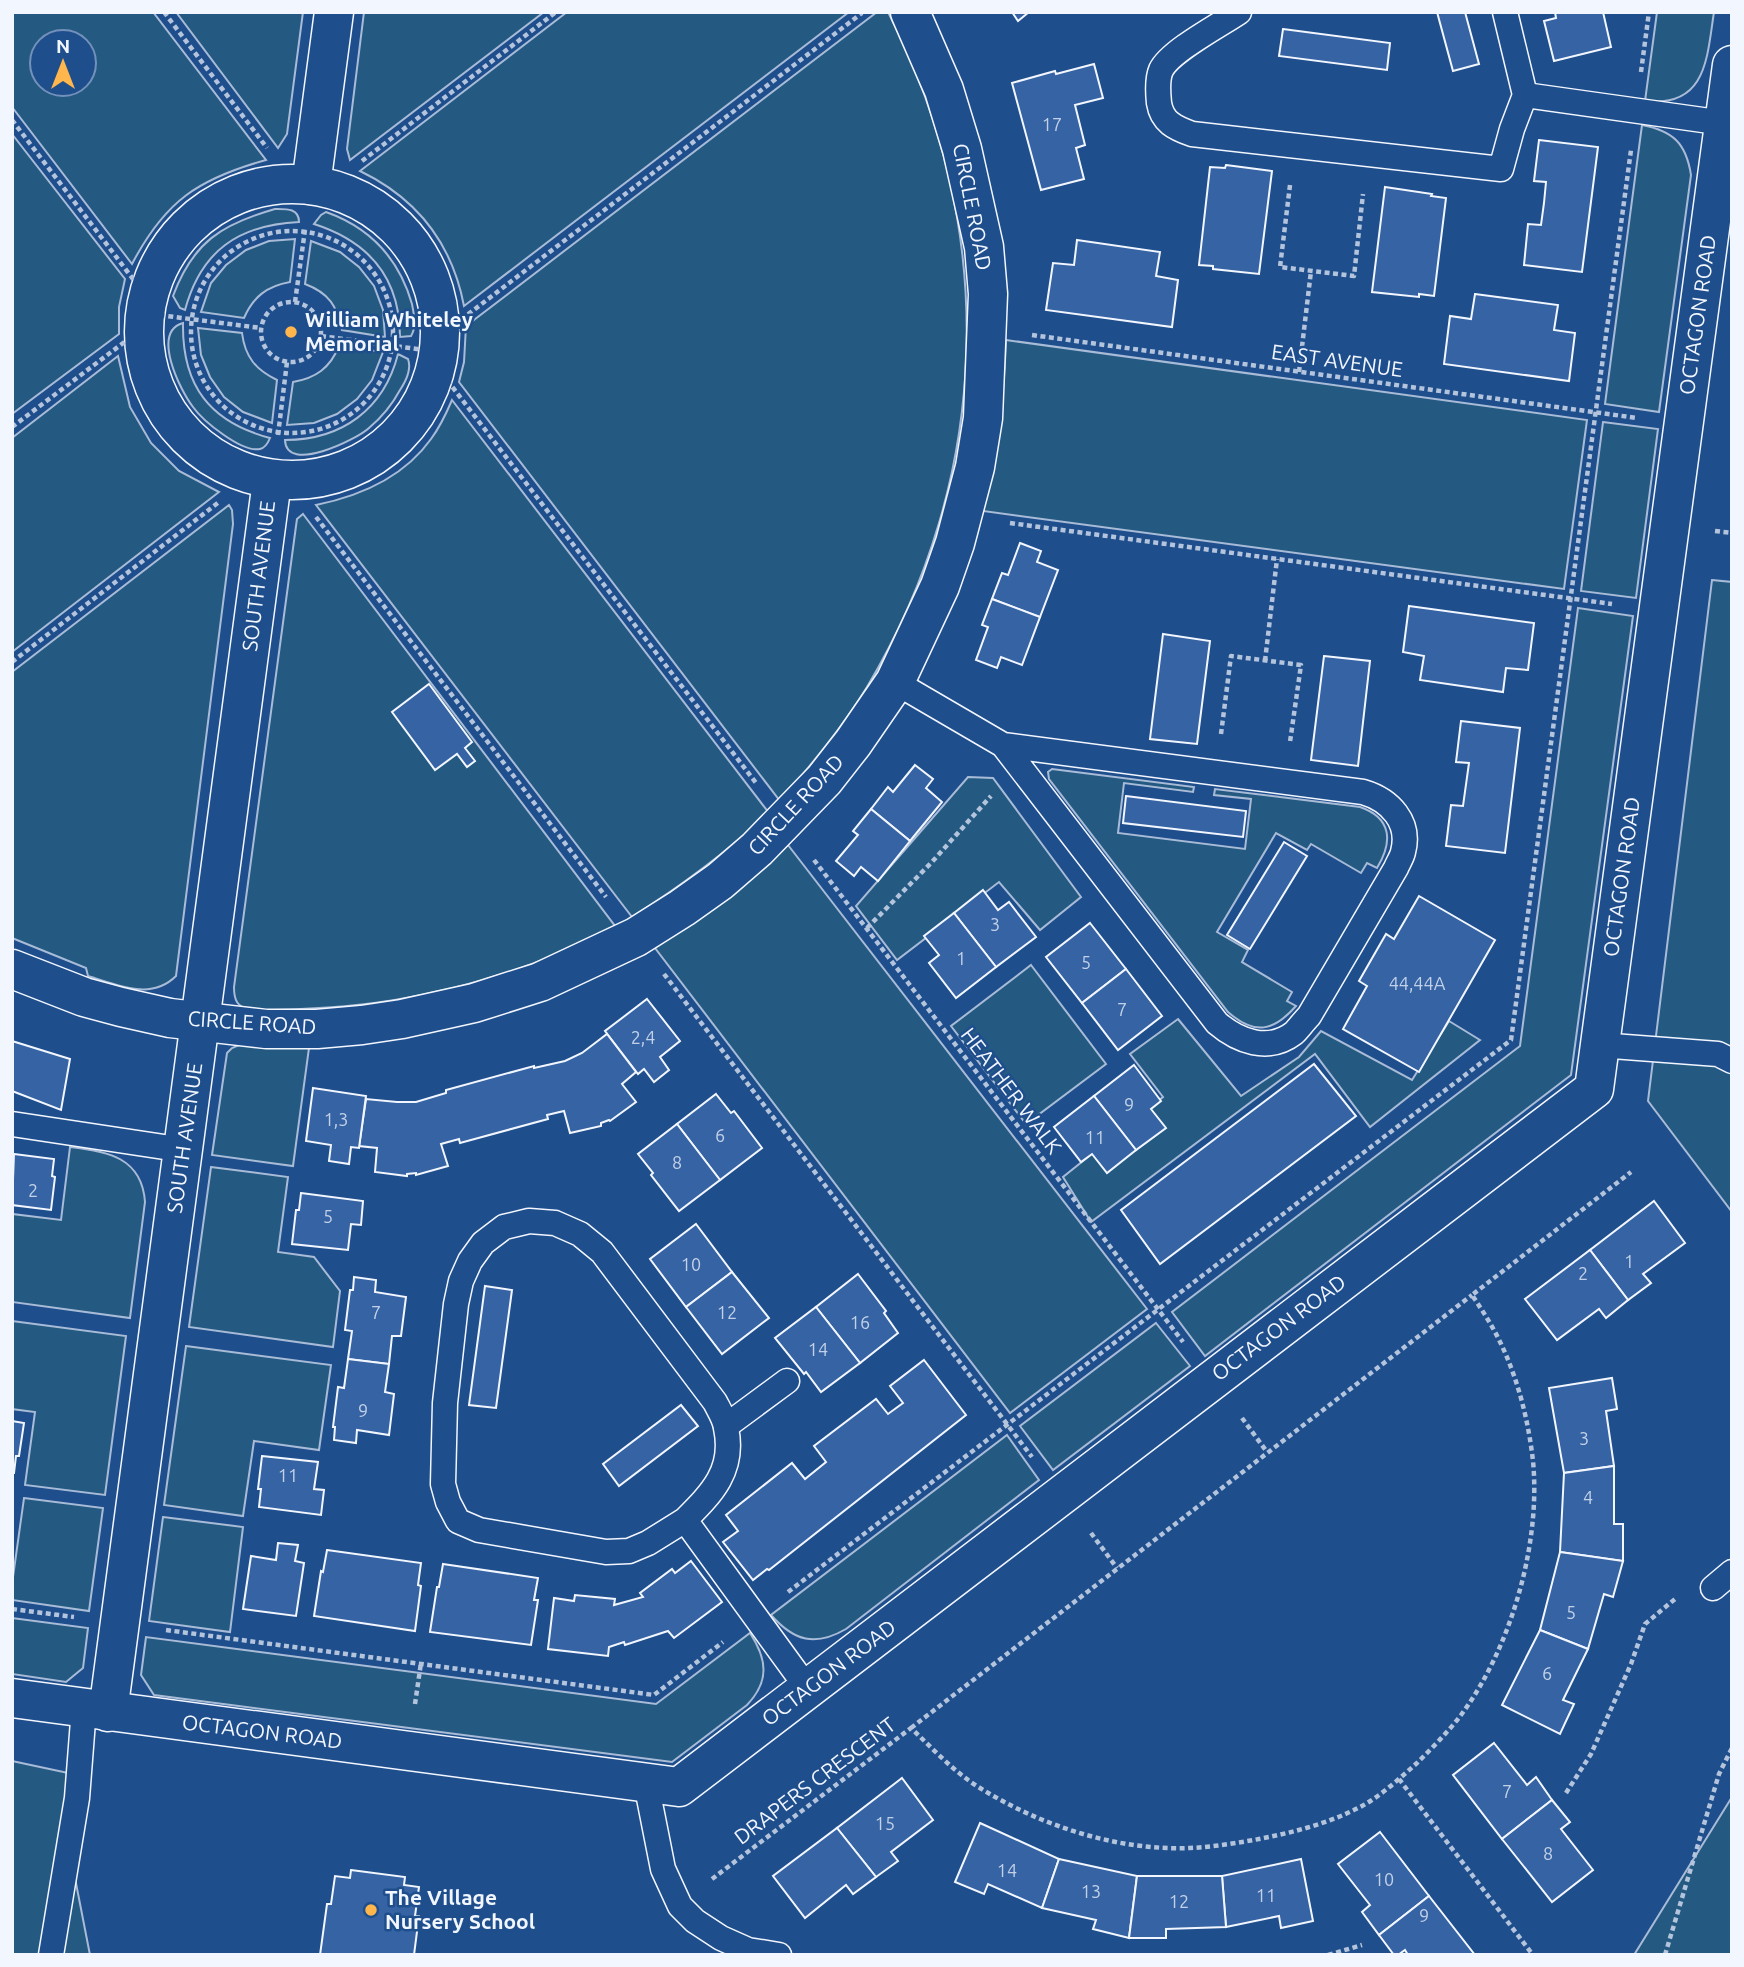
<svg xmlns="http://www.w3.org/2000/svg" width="1744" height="1967" font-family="Ubuntu,sans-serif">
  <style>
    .green { fill: #245a82; stroke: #a8bbd7; stroke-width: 2; fill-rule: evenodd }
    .building { fill: #3563a3; stroke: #f2f6ff; stroke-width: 2 }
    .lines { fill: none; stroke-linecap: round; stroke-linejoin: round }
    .lane-casing { stroke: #f2f6ff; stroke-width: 27 }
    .street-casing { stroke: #f2f6ff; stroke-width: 41 }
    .path { stroke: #b3c4dc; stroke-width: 4.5; stroke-dasharray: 5 3.5; stroke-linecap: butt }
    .lane { stroke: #1f4e8c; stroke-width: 24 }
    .street { stroke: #1f4e8c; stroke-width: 38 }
    .poi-dot { fill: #ffb74d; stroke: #1f4e8c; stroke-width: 2.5 }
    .labels { text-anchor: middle; stroke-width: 5; stroke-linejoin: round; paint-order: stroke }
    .number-label { font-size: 18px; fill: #c3d1e8 }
    .street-label { font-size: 21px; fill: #f2f6ff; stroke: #1f4e8c }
    .poi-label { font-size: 21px; font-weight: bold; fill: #f2f6ff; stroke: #1f4e8c; text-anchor: start }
  </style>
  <rect width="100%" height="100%" fill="#1f4e8c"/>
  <g class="green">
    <path d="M 12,12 L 153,12 L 266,160 C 198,179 165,201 132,264 L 12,107 ZM 42,42 L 84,42 L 84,84 L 42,84 Z"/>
    <polygon points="176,12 303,12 287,134 278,148"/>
    <polygon points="364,12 544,12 350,160 347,149"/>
    <path d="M 567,12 L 849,12 L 464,306 C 452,243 418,199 360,171 Z"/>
    <path d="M 877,12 L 888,12 C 1000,229 992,478 867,687 C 842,728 811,765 780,801 L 459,382 L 464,362 L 466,326 Z"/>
    <path d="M 1657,12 L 1714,12 C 1707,57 1707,108 1645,101 Z"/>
    <path d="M 1642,125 C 1673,131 1686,143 1691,175 L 1659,412 L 1605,404 Z"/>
    <polygon points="12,134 125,279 119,307 119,334 12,414"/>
    <path d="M 275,209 C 286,209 299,208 299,222 C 238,225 201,251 185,310 L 180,308 L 173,296 C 193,242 222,224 275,209 Z"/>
    <path d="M 326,212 C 371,228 399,259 412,304 C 414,315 417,326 411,336 L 400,337 C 400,278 370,242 314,224 L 321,215 Z"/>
    <path d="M 295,239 L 290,282 C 267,286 253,297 244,318 L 201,312 L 211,283 L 226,265 L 246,250 L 269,241 Z"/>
    <path d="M 311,241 L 340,252 L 359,267 L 374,286 L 383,310 L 385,337 L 342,330 C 337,306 329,293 305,284 Z"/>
    <path d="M 183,323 C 182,386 210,422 270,438 C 268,443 265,448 260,449 C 242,453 203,421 193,407 C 180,390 151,332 183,323 Z"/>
    <path d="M 198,328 L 242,333 C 245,357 256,370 277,380 L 272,423 L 243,412 L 224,397 L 210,377 L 201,355 Z"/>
    <path d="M 1006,340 L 1587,420 L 1564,589 L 983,511 C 997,454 1004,399 1006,340 Z"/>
    <path d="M 339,346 L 383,352 L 372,380 L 357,399 L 337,414 L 314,423 L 287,425 L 293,382 C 316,378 330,368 339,346 Z"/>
    <path d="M 398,354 L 408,359 C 412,370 406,381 400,390 C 392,405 382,417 369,428 C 356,440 286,474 285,440 C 342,440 384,409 398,354 Z"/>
    <polygon points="118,356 130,407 151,443 179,471 219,492 12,652 12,438"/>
    <path d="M 452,400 L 769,813 C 726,853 681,886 632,917 L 316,505 C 360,496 404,477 431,439 C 440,427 446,414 452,400 Z"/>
    <polygon points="1603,422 1658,429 1636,598 1581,591"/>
    <path d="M 229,505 L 232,510 L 233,524 L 176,976 C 151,1001 118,985 88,976 L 86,968 L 12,938 L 12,672 Z"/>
    <path d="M 303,514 L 615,926 C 588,939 561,954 532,964 C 436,999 352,1010 250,1010 C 237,1007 234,1000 234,987 L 296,526 L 297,519 Z"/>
    <polygon points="1712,580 1732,582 1732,1212 1648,1101"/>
    <polygon points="1578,608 1633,616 1571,1075 1205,1356 1172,1312 1520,1046"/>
    <path d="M 1052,769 L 1194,787 L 1193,792 L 1124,783 L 1118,833 L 1245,849 L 1251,799 L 1214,795 L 1215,789 L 1360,807 C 1392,818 1393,842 1377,868 L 1367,863 L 1361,873 L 1311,844 L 1307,850 L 1276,833 L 1217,932 L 1248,950 L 1242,962 L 1292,992 L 1287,1001 L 1296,1006 C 1274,1031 1255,1036 1228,1012 L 1049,779 L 1048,772 Z"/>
    <polygon points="968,777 993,778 1081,897 1040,930 999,882 897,960 856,906"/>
    <polygon points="788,845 1147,1309 1010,1413 655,948 758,873"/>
    <polygon points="1031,965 1106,1064 1026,1124 951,1026"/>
    <polygon points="1178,1019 1241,1096 1299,1057 1321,1031 1412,1080 1449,1021 1480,1040 1370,1127 1315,1054 1091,1222 1063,1177 1163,1097 1130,1054"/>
    <polygon points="239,1045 309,1048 293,1166 212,1155 227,1053 232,1048"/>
    <path d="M 70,1147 C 108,1151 142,1158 145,1202 L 130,1318 L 12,1302 L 12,1214 L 61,1220 Z"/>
    <polygon points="211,1167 288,1177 278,1252 314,1257 340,1291 333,1347 189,1327"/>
    <polygon points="12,1321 126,1336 105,1495 25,1485 35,1412 12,1409"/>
    <polygon points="1156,1323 1190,1366 1053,1470 1020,1426"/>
    <polygon points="186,1346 331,1365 319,1450 254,1441 243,1516 164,1505"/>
    <path d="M 1007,1435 L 1039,1480 L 846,1629 C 815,1647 794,1641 771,1615 Z"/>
    <polygon points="24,1498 103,1508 89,1611 12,1600 12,1584"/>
    <polygon points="163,1517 243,1527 230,1632 149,1621"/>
    <polygon points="12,1618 88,1628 83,1668 66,1682 12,1674"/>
    <path d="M 750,1633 C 767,1659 770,1681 747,1705 L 672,1762 L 154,1695 L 141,1675 L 146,1637 L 656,1704 Z"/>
    <polygon points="12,1761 87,1777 74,1873 90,1955 12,1955"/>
    <polygon points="1732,1797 1732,1955 1634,1955"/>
  </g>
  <g class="building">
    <polygon points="1012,12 1029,12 1018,21"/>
    <polygon points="1437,12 1465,12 1479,64 1453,71"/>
    <polygon points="1555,12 1603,12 1611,47 1554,61 1544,21 1556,18"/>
    <polygon points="1283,29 1390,43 1387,70 1279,56"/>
    <polygon points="1094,64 1103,98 1075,105 1085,145 1076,148 1084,179 1041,190 1012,83 1055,71 1056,74"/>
    <polygon points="1539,140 1598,147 1582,272 1524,265 1528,224 1541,225 1544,203 1546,182 1534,181"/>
    <polygon points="1226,165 1272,171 1259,274 1213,269 1213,266 1199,265 1210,167 1225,168"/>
    <polygon points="1385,187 1432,194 1431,196 1446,198 1434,296 1419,294 1419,297 1372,292"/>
    <polygon points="1077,240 1160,252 1156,276 1178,280 1172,327 1046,310 1053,263 1074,265"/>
    <polygon points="1475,294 1558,305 1554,330 1575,333 1569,381 1444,364 1450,316 1471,319"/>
    <polygon points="1020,543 1041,551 1037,562 1058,570 1040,617 992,599 1002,573 1008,575"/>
    <polygon points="992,599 1040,617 1022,665 1001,657 997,668 976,660 988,627 982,625"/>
    <polygon points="1409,606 1534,623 1528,670 1506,668 1503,692 1420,680 1424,656 1403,652"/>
    <polygon points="1163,634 1210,641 1197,744 1150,739"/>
    <polygon points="1324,656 1370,661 1358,766 1311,760"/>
    <polygon points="429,684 472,742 465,748 475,761 467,767 457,754 435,770 392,712"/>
    <polygon points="1461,721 1520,728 1505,853 1446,846 1451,805 1463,806 1469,763 1456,762"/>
    <polygon points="915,765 933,779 926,788 942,802 910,841 871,809 888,787 893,792"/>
    <polygon points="1126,796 1246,811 1243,837 1123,823"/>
    <polygon points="871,809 910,841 878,881 861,867 854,876 836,861 858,835 853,831"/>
    <polygon points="1284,842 1307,856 1250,949 1227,935"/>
    <polygon points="983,890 998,910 1009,902 1036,937 996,967 954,913"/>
    <polygon points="1419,896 1495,940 1419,1072 1343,1029 1367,986 1359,981 1386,934 1394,939"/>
    <polygon points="954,913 996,967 956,998 929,963 939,955 924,936"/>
    <polygon points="1090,923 1126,969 1082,1003 1046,957"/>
    <polygon points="1126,969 1162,1016 1118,1050 1082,1003"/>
    <polygon points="647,999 680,1041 660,1057 669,1070 654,1082 644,1069 638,1074 605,1031"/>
    <polygon points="607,1034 636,1072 622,1084 636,1102 610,1121 609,1120 601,1123 601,1126 570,1133 564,1111 547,1115 548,1119 460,1143 459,1139 441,1144 448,1166 416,1175 416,1173 407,1174 407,1176 375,1172 377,1148 359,1146 366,1099 397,1102 416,1102 446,1093 446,1090 534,1066 534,1068 565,1061 582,1053"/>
    <polygon points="12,1041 70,1059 61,1110 12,1091"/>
    <polygon points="1314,1064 1356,1116 1160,1264 1121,1210"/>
    <polygon points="1134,1065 1161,1101 1151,1109 1166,1128 1136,1150 1094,1096"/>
    <polygon points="313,1088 366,1096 359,1148 351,1147 349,1164 329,1161 331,1145 306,1141"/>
    <polygon points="716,1094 731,1113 734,1111 762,1148 720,1180 677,1124"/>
    <polygon points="1094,1096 1136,1150 1107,1173 1092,1154 1081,1162 1054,1127"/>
    <polygon points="677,1124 720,1180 679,1211 651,1175 653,1173 638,1154"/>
    <polygon points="14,1154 54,1159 52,1176 55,1177 51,1210 12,1205"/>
    <polygon points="301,1193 363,1201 361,1225 351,1224 348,1250 292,1244 296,1210 299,1210"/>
    <polygon points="1654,1201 1685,1243 1643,1274 1651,1283 1628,1300 1590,1250"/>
    <polygon points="696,1224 732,1272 686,1307 650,1259"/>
    <polygon points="1590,1250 1628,1300 1606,1318 1599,1309 1557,1340 1525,1299"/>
    <polygon points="732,1272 769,1318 722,1354 686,1307"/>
    <polygon points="858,1274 886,1311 884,1313 898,1333 860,1363 816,1307"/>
    <polygon points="354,1277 376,1280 375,1292 406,1297 401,1336 392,1336 389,1364 348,1359 352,1331 345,1330 350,1290 353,1290"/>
    <polygon points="485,1286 512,1290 496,1408 469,1405"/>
    <polygon points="816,1307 860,1363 821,1392 806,1372 804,1374 775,1338"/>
    <polygon points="348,1359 389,1364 385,1392 394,1394 389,1435 357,1430 356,1443 334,1440 335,1427 333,1427 338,1387 344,1388"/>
    <polygon points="924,1360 966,1415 769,1570 767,1569 753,1580 723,1542 738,1531 726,1515 792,1463 805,1479 826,1462 814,1446 876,1399 888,1414 903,1403 890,1386"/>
    <polygon points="1612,1378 1617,1409 1606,1411 1614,1466 1564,1473 1549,1388"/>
    <polygon points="681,1405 698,1426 619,1486 603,1464"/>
    <polygon points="12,1421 24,1423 19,1456 16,1456 14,1473 12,1473"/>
    <polygon points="262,1456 318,1462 314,1489 324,1490 321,1515 259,1507 261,1489 258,1489"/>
    <polygon points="1614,1466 1614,1524 1623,1524 1623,1561 1560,1552 1564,1473"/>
    <polygon points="278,1543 298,1545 295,1561 304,1563 296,1616 243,1609 251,1556 276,1560"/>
    <polygon points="327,1550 421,1563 418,1585 421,1586 415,1631 314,1616 321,1571 323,1572"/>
    <polygon points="1560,1552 1623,1561 1613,1597 1604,1594 1588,1649 1540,1630"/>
    <polygon points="691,1561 722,1602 674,1638 668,1631 625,1645 624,1642 609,1647 608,1656 548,1649 554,1598 574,1601 575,1595 615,1599 614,1605 643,1597 640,1593 672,1569 675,1573"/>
    <polygon points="443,1564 538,1578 534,1600 538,1600 531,1645 430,1632 437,1587 439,1587"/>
    <polygon points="1540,1630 1588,1649 1563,1700 1574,1704 1560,1734 1502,1705"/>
    <polygon points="1494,1743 1527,1785 1536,1777 1552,1800 1502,1839 1453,1775"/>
    <polygon points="902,1778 933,1820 891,1852 898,1861 876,1877 837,1828"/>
    <polygon points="1552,1800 1570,1822 1561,1829 1593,1870 1552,1902 1502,1839"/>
    <polygon points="980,1823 1059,1859 1042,1908 988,1884 984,1894 955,1882"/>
    <polygon points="837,1828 876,1877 853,1894 846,1885 805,1918 773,1876"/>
    <polygon points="1380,1832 1429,1896 1379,1935 1362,1912 1370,1905 1338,1864"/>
    <polygon points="1059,1859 1137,1876 1129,1938 1093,1929 1096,1920 1042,1908"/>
    <polygon points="1301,1859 1313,1921 1281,1928 1279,1916 1226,1927 1222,1876"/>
    <polygon points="351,1870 405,1877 404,1885 419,1887 415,1916 419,1916 414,1955 320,1955 327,1904 331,1904 335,1876 350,1878"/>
    <polygon points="1137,1876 1222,1876 1226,1927 1166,1929 1166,1938 1129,1938"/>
    <polygon points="1429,1896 1475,1955 1408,1955 1405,1950 1398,1955 1394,1955 1379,1935"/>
  </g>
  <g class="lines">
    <defs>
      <g id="lane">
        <path d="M 1239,12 C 1220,25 1170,51 1161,70 C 1157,79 1158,93 1159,103 C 1162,122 1175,128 1192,134 L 1501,169 L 1512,129 L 1525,95 L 1505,12"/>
        <polyline points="1525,95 1724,123"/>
        <path d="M 895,682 L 1003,745 L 1363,792 C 1390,800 1411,822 1403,852 C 1402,857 1398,863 1396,868 L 1309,1016 C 1304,1021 1299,1028 1294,1033 C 1268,1053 1238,1041 1217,1023 L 1003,745"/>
        <polyline points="1599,1045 1718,1054 1732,1061"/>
        <polyline points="12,1124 184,1150"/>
        <polyline points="726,1426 787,1381"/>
        <path d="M 685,1520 L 648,1543 L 629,1551 L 606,1552 L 479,1530 L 458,1521 L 448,1502 L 443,1484 L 445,1403 L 456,1304 L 461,1281 L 470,1261 L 483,1243 L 504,1227 L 529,1221 L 555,1223 L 580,1234 L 602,1252 L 715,1402 C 719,1410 725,1419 726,1428 C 735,1470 712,1493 685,1520 L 808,1689"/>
        <polyline points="1713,1588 1732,1572"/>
        <polyline points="646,1783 663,1869 680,1906 695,1921 721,1938 748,1950 779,1955"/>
        <polyline points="51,1955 77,1798 84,1708"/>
      </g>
      <g id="street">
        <circle cx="292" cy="332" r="148"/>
        <polyline points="311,185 334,12"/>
        <polyline points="12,969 84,997 121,1007 170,1018 266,1029 317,1029 362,1025 402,1019 474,1003 540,982 636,937 682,908 720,881 757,849 824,780 853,743 895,682 940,586 955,543 975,467 983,418 988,294 984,247 962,149 944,90 910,12"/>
        <polyline points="12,1698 679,1787 1594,1089 1732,65"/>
        <polyline points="108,1712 272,481"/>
      </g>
    </defs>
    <use href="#lane" class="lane-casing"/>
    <use href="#street" class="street-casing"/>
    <g class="path">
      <polyline points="164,12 267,148"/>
      <polyline points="1641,72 1649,12"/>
      <polyline points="12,120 146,296"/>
      <polyline points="362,161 556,12"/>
      <polyline points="1290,185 1280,267 1354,276 1363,194"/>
      <circle cx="292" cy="332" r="101"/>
      <polyline points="295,302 305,230"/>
      <circle cx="291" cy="332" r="30"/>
      <polyline points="143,313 261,328"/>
      <polyline points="441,335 862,13"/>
      <polyline points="1032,335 1637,418"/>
      <polyline points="321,336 439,352"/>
      <polyline points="437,367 756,783"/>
      <polyline points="1299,372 1311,271"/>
      <polyline points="12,427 143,328"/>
      <polyline points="278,435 287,362"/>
      <polyline points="316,517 606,897"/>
      <polyline points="1010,523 1612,604"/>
      <polyline points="1715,531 1732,533"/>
      <polyline points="1265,661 1277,559"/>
      <polyline points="12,662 219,502"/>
      <polyline points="1221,734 1231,656 1301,665 1290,742"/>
      <polyline points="814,860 1183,1342"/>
      <polyline points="867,928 932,862 991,796"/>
      <polyline points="664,974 1032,1457"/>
      <polyline points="1242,1418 1267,1452"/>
      <polyline points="1091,1533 1117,1568"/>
      <polyline points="788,1592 1511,1040 1631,150"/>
      <polyline points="12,1609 74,1617"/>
      <polyline points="166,1630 654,1695 723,1642"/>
      <polyline points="415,1704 421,1663"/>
      <polyline points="911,1728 1472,1295"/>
      <polyline points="1399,1779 1533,1955"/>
      <polyline points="1566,1793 1591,1754 1631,1664 1645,1624 1675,1599"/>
      <path d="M 712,1879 L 911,1728 C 933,1749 954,1772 980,1788 C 1041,1826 1118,1851 1190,1848 C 1213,1847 1237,1843 1259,1839 C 1295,1832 1330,1823 1362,1806 C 1382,1795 1400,1778 1417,1763 C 1432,1748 1448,1732 1461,1715 C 1511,1648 1541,1544 1533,1461 C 1528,1417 1516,1371 1495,1332 C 1488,1319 1480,1307 1472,1295 L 1631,1172"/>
      <polyline points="1328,1955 1362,1945"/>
      <polyline points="1665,1955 1719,1774 1732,1748"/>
    </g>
    <use href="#lane" class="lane"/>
    <use href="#street" class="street"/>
  </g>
  <g class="poi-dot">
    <circle cx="291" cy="332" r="7"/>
    <circle cx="371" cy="1910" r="7"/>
  </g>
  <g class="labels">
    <g class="number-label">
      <text x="1052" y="131">17</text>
      <text x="995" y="931">3</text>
      <text x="961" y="965">1</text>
      <text x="1086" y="969">5</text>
      <text x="1417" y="990">44,44A</text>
      <text x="1122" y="1016">7</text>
      <text x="643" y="1044">2,4</text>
      <text x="1129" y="1111">9</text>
      <text x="336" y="1126">1,3</text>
      <text x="720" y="1142">6</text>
      <text x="1095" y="1144">11</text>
      <text x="677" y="1169">8</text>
      <text x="33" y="1197">2</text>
      <text x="328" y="1223">5</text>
      <text x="1629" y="1268">1</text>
      <text x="691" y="1271">10</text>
      <text x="1583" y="1280">2</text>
      <text x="376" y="1319">7</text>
      <text x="727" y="1319">12</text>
      <text x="860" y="1329">16</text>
      <text x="818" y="1356">14</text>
      <text x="363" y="1417">9</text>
      <text x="1584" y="1445">3</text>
      <text x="288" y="1482">11</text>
      <text x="1588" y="1504">4</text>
      <text x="1571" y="1619">5</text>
      <text x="1547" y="1680">6</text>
      <text x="1507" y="1798">7</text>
      <text x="885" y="1830">15</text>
      <text x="1548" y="1860">8</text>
      <text x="1007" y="1877">14</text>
      <text x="1384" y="1886">10</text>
      <text x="1091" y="1898">13</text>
      <text x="1266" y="1902">11</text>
      <text x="1179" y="1908">12</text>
      <text x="1424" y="1922">9</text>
    </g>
    <g class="street-label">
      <text transform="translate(972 207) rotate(79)" y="7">CIRCLE ROAD</text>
      <text transform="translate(1698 315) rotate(-82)" y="7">OCTAGON ROAD</text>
      <text transform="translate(1337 361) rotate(8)" y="7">EAST AVENUE</text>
      <text transform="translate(259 576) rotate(-83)" y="7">SOUTH AVENUE</text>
      <text transform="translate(796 805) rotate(-47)" y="7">CIRCLE ROAD</text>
      <text transform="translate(1622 877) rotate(-82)" y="7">OCTAGON ROAD</text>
      <text transform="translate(252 1023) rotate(4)" y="7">CIRCLE ROAD</text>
      <text transform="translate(1011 1091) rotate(53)" y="7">HEATHER WALK</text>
      <text transform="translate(185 1138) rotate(-82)" y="7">SOUTH AVENUE</text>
      <text transform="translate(1279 1328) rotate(-37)" y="7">OCTAGON ROAD</text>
      <text transform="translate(829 1673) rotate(-37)" y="7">OCTAGON ROAD</text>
      <text transform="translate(262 1732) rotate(7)" y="7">OCTAGON ROAD</text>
      <text transform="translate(815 1781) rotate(-37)" y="7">DRAPERS CRESCENT</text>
    </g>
    <g class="poi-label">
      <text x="305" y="327">William Whiteley<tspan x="305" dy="24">Memorial</tspan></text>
      <text x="385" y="1905">The Village<tspan x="385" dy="24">Nursery School</tspan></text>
    </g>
  </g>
  <rect width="1744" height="1967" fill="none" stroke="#f2f6ff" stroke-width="28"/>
  <g transform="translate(63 63)"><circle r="33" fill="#1f4e8c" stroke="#7391ba" stroke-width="2"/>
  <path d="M0-5L12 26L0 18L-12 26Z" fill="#ffb74d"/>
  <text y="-10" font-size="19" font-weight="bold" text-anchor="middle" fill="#f2f6ff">N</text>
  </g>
</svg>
